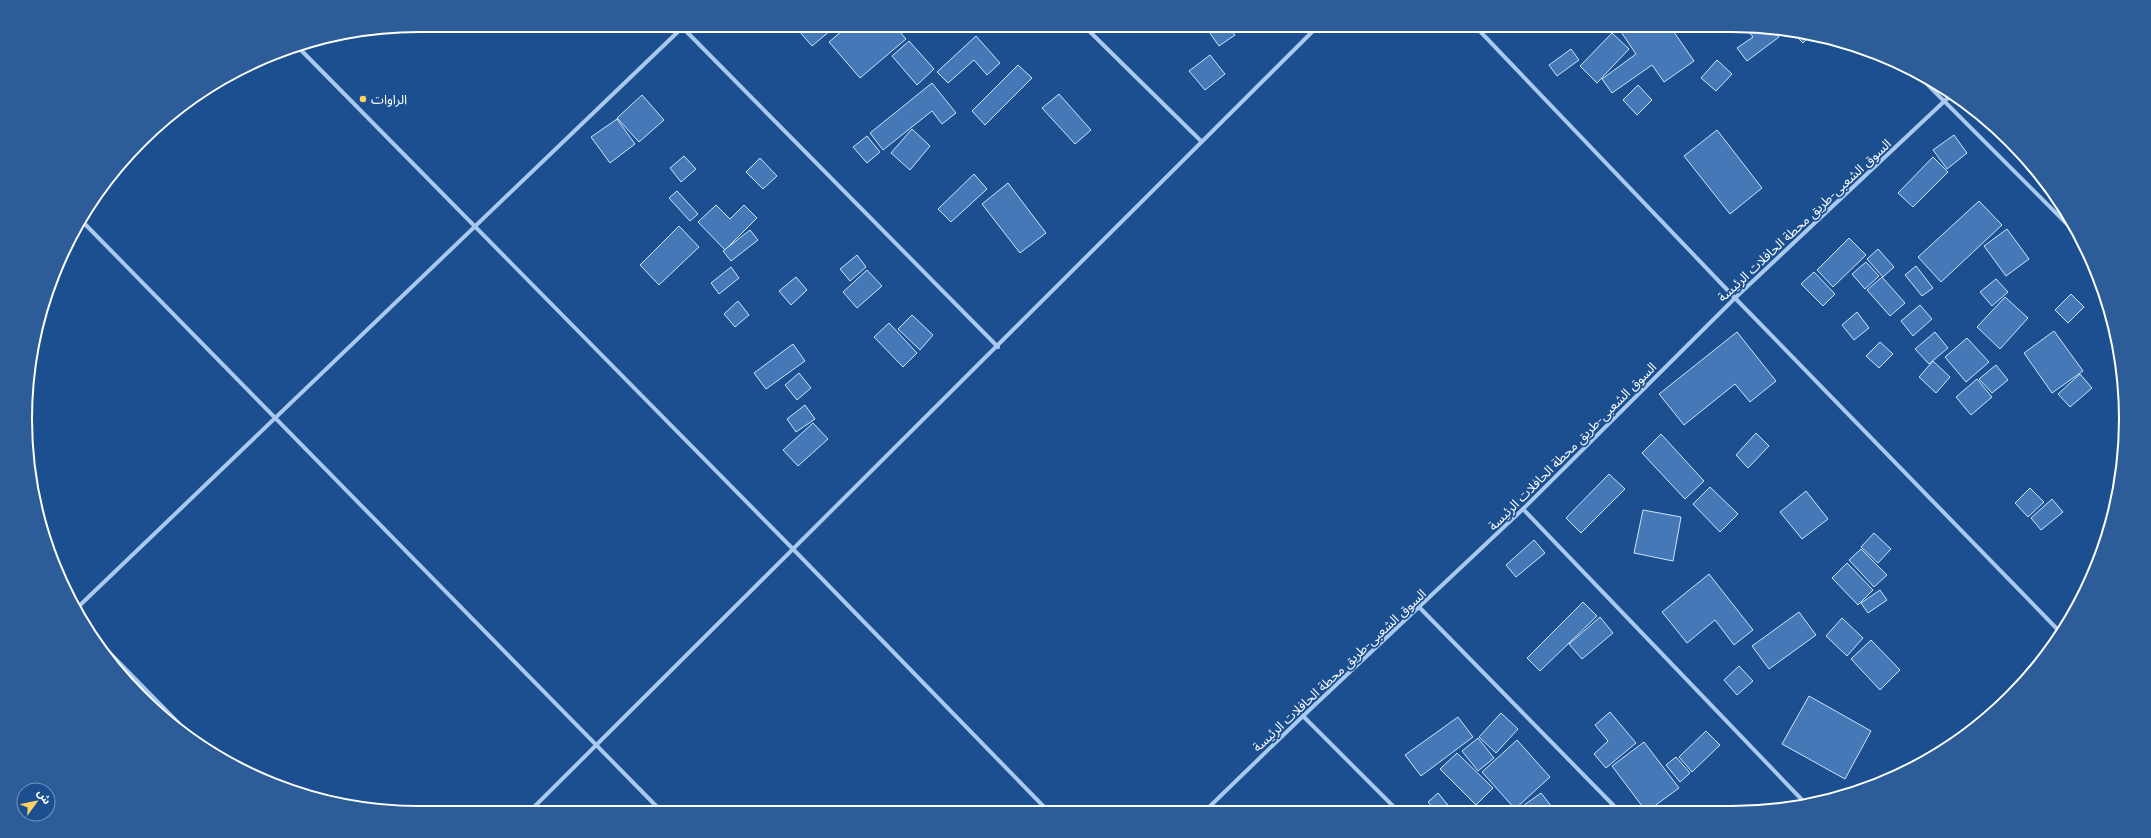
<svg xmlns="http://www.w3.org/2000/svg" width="2151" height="838" font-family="Montserrat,'Noto Sans Arabic',sans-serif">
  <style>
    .building { fill: #4478b7; stroke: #cfe3fa }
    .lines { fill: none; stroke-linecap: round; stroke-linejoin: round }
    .minor { stroke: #a9c9ee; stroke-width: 4 }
    .poi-dot { fill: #ffd166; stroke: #1b4f8f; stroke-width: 1.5 }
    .labels { text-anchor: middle; stroke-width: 3.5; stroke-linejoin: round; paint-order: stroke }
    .poi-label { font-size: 13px; fill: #fff; stroke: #1b4f8f; text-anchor: start }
    .street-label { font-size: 13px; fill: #fff; stroke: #1b4f8f }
    .rim { fill: none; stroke: #fff; stroke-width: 2 }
  </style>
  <rect width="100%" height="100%" fill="#1b4f8f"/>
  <g class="building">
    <polygon points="806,25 837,25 812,46 799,31"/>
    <polygon points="849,25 894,25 906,39 860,78 829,42"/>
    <polygon points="1204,25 1228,25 1235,35 1219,46"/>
    <polygon points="1624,25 1669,25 1694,61 1664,82 1652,65 1612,93 1602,79 1636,54 1619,29"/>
    <polygon points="1745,27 1774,31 1779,37 1747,61 1737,48 1753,37"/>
    <polygon points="1612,33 1629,49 1597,83 1580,66"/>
    <polygon points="1793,33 1810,35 1803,43"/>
    <polygon points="976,36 1000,63 987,75 974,60 948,83 937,72"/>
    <polygon points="909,41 934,69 917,85 892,56"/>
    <polygon points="1571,49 1579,60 1557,76 1549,65"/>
    <polygon points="1210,55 1225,74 1205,90 1189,71"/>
    <polygon points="1717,60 1732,74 1716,91 1701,78"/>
    <polygon points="1018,65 1032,78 985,125 972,111"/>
    <polygon points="932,83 956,113 942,124 932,111 883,150 870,133"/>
    <polygon points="1638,85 1652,100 1637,115 1623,100"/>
    <polygon points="1059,94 1091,130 1075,144 1042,108"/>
    <polygon points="642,95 664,120 639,142 617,118"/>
    <polygon points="617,119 635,144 610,163 591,137"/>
    <polygon points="912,129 930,146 910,170 891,153"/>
    <polygon points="1717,130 1762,188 1730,214 1684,156"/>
    <polygon points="1954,135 1967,153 1947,169 1933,150"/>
    <polygon points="867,136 880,152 867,163 853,147"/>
    <polygon points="684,156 696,169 681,182 670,168"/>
    <polygon points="1933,157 1948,172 1913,207 1898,193"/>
    <polygon points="760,158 777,176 763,189 746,172"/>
    <polygon points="974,174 987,189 951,222 938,209"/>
    <polygon points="1008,183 1046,233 1020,253 982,204"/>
    <polygon points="677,191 698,214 690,221 669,198"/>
    <polygon points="1979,201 2002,225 1941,282 1918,257"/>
    <polygon points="716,205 730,219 744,205 757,218 725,250 698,222"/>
    <polygon points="679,226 699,247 659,285 640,265"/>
    <polygon points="2007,229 2029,259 2006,276 1984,246"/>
    <polygon points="750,230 758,240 731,261 723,251"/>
    <polygon points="1849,238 1866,255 1833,287 1817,270"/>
    <polygon points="1878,249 1894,267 1883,277 1867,259"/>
    <polygon points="857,255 866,267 850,281 840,269"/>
    <polygon points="1866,262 1879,276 1865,289 1852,274"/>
    <polygon points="1916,266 1933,288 1922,296 1905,275"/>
    <polygon points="731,267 739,278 719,294 711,283"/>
    <polygon points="867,270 882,286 857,308 843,292"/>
    <polygon points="1814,272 1835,294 1823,306 1801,284"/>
    <polygon points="796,277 807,290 791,305 779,291"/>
    <polygon points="1882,277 1905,303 1890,316 1867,290"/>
    <polygon points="1996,279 2008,292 1992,306 1980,292"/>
    <polygon points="2071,294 2084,307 2068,323 2055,310"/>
    <polygon points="2005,297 2028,318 2000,349 1977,327"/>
    <polygon points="738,301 749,315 735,327 724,314"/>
    <polygon points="1920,305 1932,319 1913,336 1901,321"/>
    <polygon points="1857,312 1869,328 1854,340 1842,325"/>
    <polygon points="912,315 933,335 920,350 898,329"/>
    <polygon points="889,323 917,353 903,367 874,337"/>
    <polygon points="2054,331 2083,371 2052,393 2024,353"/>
    <polygon points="1737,332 1776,381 1750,402 1735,384 1684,425 1659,394"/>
    <polygon points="1935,332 1948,348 1929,364 1915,349"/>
    <polygon points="1967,338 1989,362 1966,382 1945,357"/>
    <polygon points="1880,342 1893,354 1879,368 1866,356"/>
    <polygon points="793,344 805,361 766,389 754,373"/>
    <polygon points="1933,361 1950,377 1936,393 1919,377"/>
    <polygon points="1996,365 2008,380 1992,393 1979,379"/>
    <polygon points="799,373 811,388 797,400 785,385"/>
    <polygon points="2080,374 2092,388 2070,407 2058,394"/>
    <polygon points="1977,379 1992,397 1971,415 1956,397"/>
    <polygon points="805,405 815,419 796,432 787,419"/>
    <polygon points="813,423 828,439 798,466 783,450"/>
    <polygon points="1756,433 1769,446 1748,468 1736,455"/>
    <polygon points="1661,434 1704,481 1685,499 1642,453"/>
    <polygon points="1609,474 1625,489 1581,533 1566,518"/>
    <polygon points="1710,487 1738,514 1720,532 1693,504"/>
    <polygon points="2030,488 2044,502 2028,517 2015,503"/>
    <polygon points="1806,491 1828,519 1802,539 1780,512"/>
    <polygon points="2052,499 2063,512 2041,530 2031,518"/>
    <polygon points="1643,510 1681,517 1673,561 1634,553"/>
    <polygon points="1874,533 1891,549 1878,563 1861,547"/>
    <polygon points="1534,540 1545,553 1516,577 1506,565"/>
    <polygon points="1861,549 1887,575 1874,587 1849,560"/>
    <polygon points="1847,563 1873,590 1858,605 1832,578"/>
    <polygon points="1709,574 1753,630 1734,645 1715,620 1687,643 1662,612"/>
    <polygon points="1880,590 1887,600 1868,613 1861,603"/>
    <polygon points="1583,602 1597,616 1540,671 1527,658"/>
    <polygon points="1799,612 1816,635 1769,669 1752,646"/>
    <polygon points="1600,617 1613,633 1582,659 1569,644"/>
    <polygon points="1842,618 1863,638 1847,656 1826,636"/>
    <polygon points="1871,640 1900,670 1880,690 1851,659"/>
    <polygon points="1739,666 1753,681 1737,695 1724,680"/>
    <polygon points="1809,696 1871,731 1845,779 1782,744"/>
    <polygon points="1610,712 1636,743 1606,768 1594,754 1608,741 1595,725"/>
    <polygon points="1501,713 1518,729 1496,753 1479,737"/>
    <polygon points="1458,717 1473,737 1421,776 1405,755"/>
    <polygon points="1706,731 1720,745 1692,772 1679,757"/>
    <polygon points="1478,738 1494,758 1478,771 1462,751"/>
    <polygon points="1517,740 1550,777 1515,809 1482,772"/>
    <polygon points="1644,742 1679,788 1649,810 1645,810 1612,766"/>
    <polygon points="1457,753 1493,788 1476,805 1440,769"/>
    <polygon points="1676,757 1690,773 1680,782 1666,765"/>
    <polygon points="1438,793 1452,810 1435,810 1428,802"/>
    <polygon points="1541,793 1552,807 1548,810 1522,810 1520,808"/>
  </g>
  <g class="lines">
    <g class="minor">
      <polyline points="680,25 998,347"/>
      <polyline points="1083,25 1201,141"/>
      <polyline points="1474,25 1735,298 2062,634"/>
      <polyline points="296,45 793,549 1048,811"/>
      <polyline points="1912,69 2080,237"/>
      <polyline points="80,219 662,812"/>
      <polyline points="1523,509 1807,805"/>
      <polyline points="1420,608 1618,810"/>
      <polyline points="76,609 685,25"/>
      <polyline points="87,630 200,745"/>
      <polyline points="1303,716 1398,811"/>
      <polyline points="1205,811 1303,716 1523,509 1735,298 1952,94"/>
      <polyline points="528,813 1319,25"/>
    </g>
  </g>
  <circle class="poi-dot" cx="363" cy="99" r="4"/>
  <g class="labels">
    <g class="poi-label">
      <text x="371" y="104">الراوات</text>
    </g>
    <g class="street-label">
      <text transform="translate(1804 220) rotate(-43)" y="5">السوق الشعبى-طريق محطة الحافلات الرئيسة</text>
      <text transform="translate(1572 446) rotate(-45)" y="5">السوق الشعبى-طريق محطة الحافلات الرئيسة</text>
      <text transform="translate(1339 670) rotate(-43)" y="5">السوق الشعبى-طريق محطة الحافلات الرئيسة</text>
    </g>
  </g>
  <path d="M0 0H2151V838H0ZM419 32H1732A387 387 0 0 1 2119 419V419A387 387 0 0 1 1732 806H419A387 387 0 0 1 32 419V419A387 387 0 0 1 419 32Z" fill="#2d5d98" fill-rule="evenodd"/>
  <path class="rim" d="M419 32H1732A387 387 0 0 1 2119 419V419A387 387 0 0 1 1732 806H419A387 387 0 0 1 32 419V419A387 387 0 0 1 419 32Z"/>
  <g transform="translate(36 802) rotate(57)"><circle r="19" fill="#1b4f8f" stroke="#7695bc"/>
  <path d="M0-3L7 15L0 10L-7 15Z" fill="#ffd166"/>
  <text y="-6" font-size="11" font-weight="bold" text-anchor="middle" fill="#ffffff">ش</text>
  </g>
</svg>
